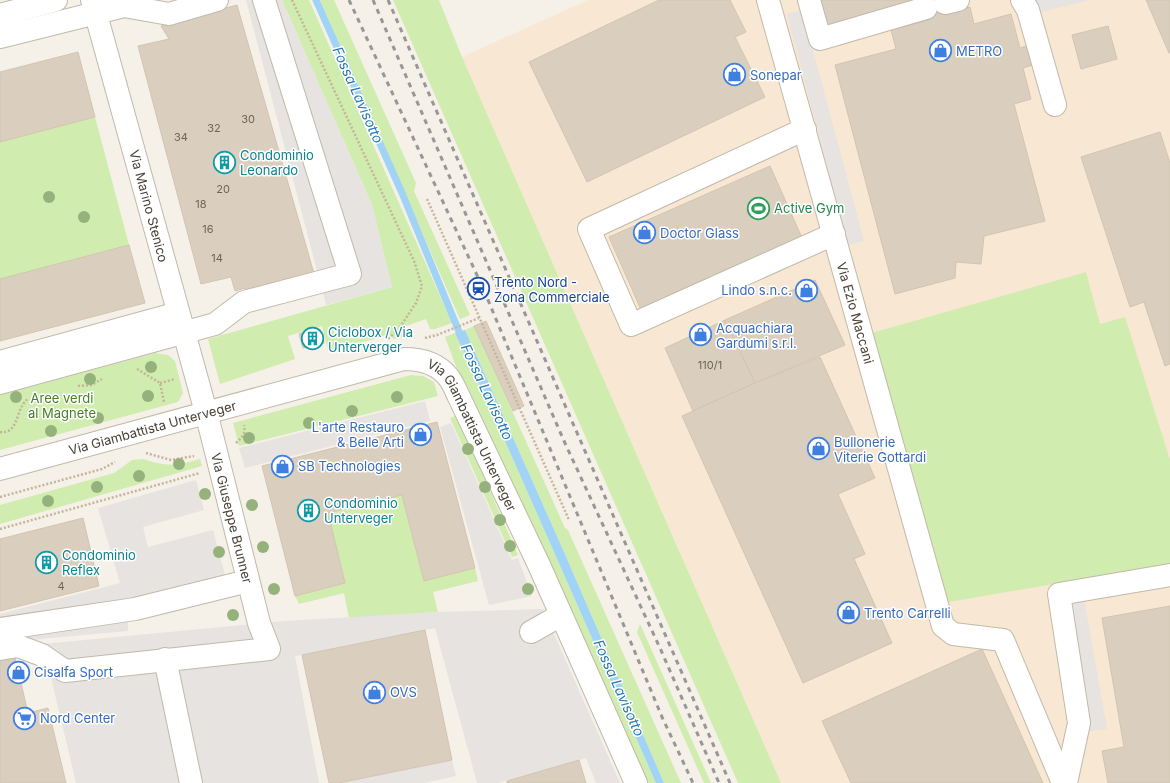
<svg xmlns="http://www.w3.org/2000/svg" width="1170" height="783" font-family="Inter,sans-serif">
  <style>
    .commercial { fill: #f8e7d2 }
    .green { fill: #d0ecae }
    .parking { fill: #e6e3e0 }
    .water { fill: #a0d3f5 }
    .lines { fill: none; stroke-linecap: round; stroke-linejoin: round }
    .stream { stroke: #a0d3f5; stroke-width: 7 }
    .building { fill: #dacfbf; stroke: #d3c4af }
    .minor-casing { stroke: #c1b9a9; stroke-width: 24 }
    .path { stroke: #c4b59a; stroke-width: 2.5; stroke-dasharray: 2 2; stroke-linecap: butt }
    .minor { stroke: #fff; stroke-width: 22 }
    .rail { stroke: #979797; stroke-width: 3; stroke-dasharray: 5 5; stroke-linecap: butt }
    .tree { fill: #95b27c }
    .labels { text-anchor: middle; stroke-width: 3; stroke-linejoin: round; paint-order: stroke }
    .number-label { font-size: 11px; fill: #6d6458 }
    .shop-label { font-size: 13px; fill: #366cbe; stroke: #fff; text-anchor: start }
    .culture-label { font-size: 13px; fill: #0d838f; stroke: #fff; text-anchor: start }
    .street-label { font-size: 13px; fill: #494136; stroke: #fff }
    .leisure-label { font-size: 13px; fill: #27864d; stroke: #fff; text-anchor: start }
    .transit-label { font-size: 13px; fill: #164399; stroke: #fff; text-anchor: start }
    .park-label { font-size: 13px; fill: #477f24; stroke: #fff }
    .water-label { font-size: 14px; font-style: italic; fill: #2679b4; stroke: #fff }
  </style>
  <rect width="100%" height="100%" fill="#f5f1e8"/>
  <polygon class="commercial" points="588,0 1170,0 1170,783 781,783 462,57"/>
  <g class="green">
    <polygon points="282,0 309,0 452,323 435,329 430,329 426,319 403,327 405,336 394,339 388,333 382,337 374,339 328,351 322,326 288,336 295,359 220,384 208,339 392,287 372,205"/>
    <polygon points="320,0 334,0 416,183 414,191 470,315 460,319"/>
    <polygon points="393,0 439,0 462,57 781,783 738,783"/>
    <polygon points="95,117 129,245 0,279 0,142"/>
    <polygon points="1086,272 1100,324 1125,317 1170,460 1170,564 943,603 872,333"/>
    <polygon points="474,326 565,528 568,530 681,783 664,783 564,552 465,330"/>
    <polygon points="455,333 486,398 656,783 644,783 564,604 457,369 445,337"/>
    <polygon points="155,353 168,355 175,361 183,393 178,402 0,450 0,395"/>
    <polygon points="411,375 423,376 434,382 438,396 239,446 233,423"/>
    <polygon points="457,415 518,555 512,557 450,418"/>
    <path d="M 143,459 C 167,467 176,466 200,459 L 202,466 L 0,524 L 0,505 L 114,473 L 132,460 Z"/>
    <polygon points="402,495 424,581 475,568 478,581 433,592 438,612 349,618 344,593 299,604 295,596 345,583 328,513"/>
    <polygon points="640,624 711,783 704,783 637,632"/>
  </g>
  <g class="parking">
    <polygon points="246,0 282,0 372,205 392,287 326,305"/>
    <polygon points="1033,0 1090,0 1037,13"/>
    <polygon points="802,10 864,241 848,245 787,14"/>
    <polygon points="425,401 430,421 245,468 239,448"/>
    <polygon points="451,423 512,560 518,558 532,596 489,605 440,427"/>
    <polygon points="196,480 204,510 143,527 148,547 213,530 226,579 128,605 128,631 17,641 0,644 0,614 120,583 98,508"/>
    <polygon points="1084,599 1107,729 1088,732 1066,602"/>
    <polygon points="543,609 620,783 596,783 586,758 498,783 477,783 435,628 302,655 295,656 319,783 76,783 43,644 285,621 438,612"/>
    <polygon points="452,760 456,776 424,783 339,783"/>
  </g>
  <polygon class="water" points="465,330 564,552 664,783 656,783 486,398 455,333"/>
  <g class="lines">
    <polyline class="stream" points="316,0 402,193 462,339"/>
  </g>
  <g class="building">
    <polygon points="659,0 730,0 746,32 735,37 765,97 587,182 529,62"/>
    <polygon points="817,0 944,0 947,13 970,7 974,24 1011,14 1020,48 1030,45 1036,64 1023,68 1031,99 1014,104 1045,221 984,236 981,264 956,262 955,278 895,294 835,65 896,49 891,30 929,20 924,1 824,27"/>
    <polygon points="1146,0 1170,0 1170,53 1169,53"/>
    <polygon points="237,5 315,277 247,295 245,288 235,291 231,277 201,284 138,46 169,39 161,26"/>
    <polygon points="1108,26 1117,59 1081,69 1072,35"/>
    <polygon points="78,52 95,117 0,142 0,72"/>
    <polygon points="1160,132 1170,163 1170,364 1165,366 1144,302 1130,307 1081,157"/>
    <polygon points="770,166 803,240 642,312 609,237"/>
    <polygon points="129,245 145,303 0,341 0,279"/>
    <polygon points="815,280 845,345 755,383 725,320"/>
    <polygon points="725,320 755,383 693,411 665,348"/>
    <polygon points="486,321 524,406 513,411 474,326"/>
    <polygon points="320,329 324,343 303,348 299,334"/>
    <polygon points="820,357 875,478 838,494 865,554 854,559 892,643 803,683 682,416 755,383"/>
    <polygon points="437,422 475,568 424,581 402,495 328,513 345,583 295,596 262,466"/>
    <polygon points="83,518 99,586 0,611 0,539"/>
    <polygon points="1170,606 1170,783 1108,783 1102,751 1124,747 1102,618"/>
    <polygon points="425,630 452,760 339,783 329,783 302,655"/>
    <polygon points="982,649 1043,783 851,783 822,721"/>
    <polygon points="14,653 28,713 48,708 66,783 0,783 0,656"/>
    <polygon points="579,760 586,783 507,783 507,781"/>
  </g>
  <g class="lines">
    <defs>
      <g id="minor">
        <path id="s1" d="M 768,0 L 943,626 L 953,634 L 1003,640 L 1063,783"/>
        <polyline points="809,0 820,39 926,8"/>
        <polyline points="1022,0 1028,10 1055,105"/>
        <polyline points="945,3 958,0"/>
        <polyline points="0,15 56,0"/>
        <polyline points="0,37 124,6 169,14 217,0"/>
        <polyline points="805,129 589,229 631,325 834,234"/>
        <polyline points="0,362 178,313"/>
        <polyline points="0,383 215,324 244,302 350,274 264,0"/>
        <path id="s2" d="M 0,469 L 404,359 C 421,359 438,363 449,378 C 453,383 456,391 459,397 L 539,565 L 636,783"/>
        <polyline points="0,629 135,609 248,581"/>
        <polyline points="531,632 561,615"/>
        <polyline points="0,649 18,646 42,655 65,671 269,649 259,623 206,412 92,0"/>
        <polyline points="165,659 191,783"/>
        <polyline points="1066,783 1079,723 1059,594 1170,575"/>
      </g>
    </defs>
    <use href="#minor" class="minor-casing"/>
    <g class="path">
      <polyline points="292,0 414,261 422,286 416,303 398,330 388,339"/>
      <polyline points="427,199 569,520"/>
      <polyline points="425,338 437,335 479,318"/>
      <polyline points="137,369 160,383 164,402"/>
      <polyline points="160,383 175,379"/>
      <polyline points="78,386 92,385 102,379"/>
      <path d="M 0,432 C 16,434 16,417 22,406 C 23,404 26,401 28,398"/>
      <path d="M 236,443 C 242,437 246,434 244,425"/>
      <polyline points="146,453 171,460 194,456"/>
      <polyline points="0,497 102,469 115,462"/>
      <polyline points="0,529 200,473"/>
    </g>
    <use href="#minor" class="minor"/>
    <g class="rail">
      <polyline points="349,0 483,288 662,717 693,783"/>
      <polyline points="373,0 564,441 660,648 719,783"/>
      <polyline points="388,0 730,783"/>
    </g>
  </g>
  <g class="tree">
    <circle cx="49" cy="197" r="6"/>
    <circle cx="84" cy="217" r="6"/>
    <circle cx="151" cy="367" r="6"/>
    <circle cx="90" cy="379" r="6"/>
    <circle cx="148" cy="396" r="6"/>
    <circle cx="16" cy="397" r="6"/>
    <circle cx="397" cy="397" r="6"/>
    <circle cx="352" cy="411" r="6"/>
    <circle cx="98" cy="418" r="6"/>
    <circle cx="309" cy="423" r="6"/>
    <circle cx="51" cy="431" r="6"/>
    <circle cx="249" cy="438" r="6"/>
    <circle cx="468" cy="449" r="6"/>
    <circle cx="179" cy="464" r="6"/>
    <circle cx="139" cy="476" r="6"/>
    <circle cx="97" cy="487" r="6"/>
    <circle cx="485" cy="487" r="6"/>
    <circle cx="205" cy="494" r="6"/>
    <circle cx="48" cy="501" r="6"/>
    <circle cx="252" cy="505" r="6"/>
    <circle cx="500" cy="520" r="6"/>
    <circle cx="510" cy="546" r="6"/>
    <circle cx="263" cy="547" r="6"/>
    <circle cx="219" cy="552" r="6"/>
    <circle cx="274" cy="589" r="6"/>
    <circle cx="528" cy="589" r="6"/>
    <circle cx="233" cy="615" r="6"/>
  </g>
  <defs>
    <symbol id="shop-ring" viewBox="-11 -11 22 22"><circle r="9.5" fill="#fff" stroke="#3f7fe0" stroke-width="1.5"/><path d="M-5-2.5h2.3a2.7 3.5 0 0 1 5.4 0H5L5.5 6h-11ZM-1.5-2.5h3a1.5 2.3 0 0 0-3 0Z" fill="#3f7fe0"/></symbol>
    <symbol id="building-ring" viewBox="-11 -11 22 22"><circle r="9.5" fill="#fff" stroke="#0f9aa8" stroke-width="1.5"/><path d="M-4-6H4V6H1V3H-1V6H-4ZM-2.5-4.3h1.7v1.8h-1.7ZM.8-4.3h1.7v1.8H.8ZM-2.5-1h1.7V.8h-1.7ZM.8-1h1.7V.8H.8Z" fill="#0f9aa8"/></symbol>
    <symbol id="stadium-ring" viewBox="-11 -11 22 22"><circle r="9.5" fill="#fff" stroke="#2e9e5b" stroke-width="1.5"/><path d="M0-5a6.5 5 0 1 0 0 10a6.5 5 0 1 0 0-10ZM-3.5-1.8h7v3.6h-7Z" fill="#2e9e5b"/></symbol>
    <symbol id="station-ring" viewBox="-11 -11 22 22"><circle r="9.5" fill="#fff" stroke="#1a4fb4" stroke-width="1.5"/><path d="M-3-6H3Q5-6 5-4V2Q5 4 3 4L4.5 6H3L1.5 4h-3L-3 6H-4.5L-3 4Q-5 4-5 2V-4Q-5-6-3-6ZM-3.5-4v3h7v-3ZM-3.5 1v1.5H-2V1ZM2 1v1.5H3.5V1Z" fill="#1a4fb4"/></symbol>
    <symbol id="supermarket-ring" viewBox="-11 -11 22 22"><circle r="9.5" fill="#fff" stroke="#3f7fe0" stroke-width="1.5"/><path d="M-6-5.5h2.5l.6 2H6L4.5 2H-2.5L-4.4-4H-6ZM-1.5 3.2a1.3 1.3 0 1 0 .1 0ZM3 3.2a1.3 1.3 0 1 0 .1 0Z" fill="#3f7fe0"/></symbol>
  </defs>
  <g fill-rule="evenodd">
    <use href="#shop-ring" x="928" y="38" width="25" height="25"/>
    <use href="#shop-ring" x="722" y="62" width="25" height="25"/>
    <use href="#building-ring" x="212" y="150" width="25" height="25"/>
    <use href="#stadium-ring" x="746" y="196" width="25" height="25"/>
    <use href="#shop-ring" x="632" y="220" width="25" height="25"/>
    <use href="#station-ring" x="466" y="276" width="25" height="25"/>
    <use href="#shop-ring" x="794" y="278" width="25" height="25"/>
    <use href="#shop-ring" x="688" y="322" width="25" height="25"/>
    <use href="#building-ring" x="300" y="326" width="25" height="25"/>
    <use href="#shop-ring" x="408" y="422" width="25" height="25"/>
    <use href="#shop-ring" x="806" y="436" width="25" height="25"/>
    <use href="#shop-ring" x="270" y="454" width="25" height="25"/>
    <use href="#building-ring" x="296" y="498" width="25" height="25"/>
    <use href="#building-ring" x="34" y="550" width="25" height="25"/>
    <use href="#shop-ring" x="836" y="600" width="25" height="25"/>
    <use href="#shop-ring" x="6" y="660" width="25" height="25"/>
    <use href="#shop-ring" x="362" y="680" width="25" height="25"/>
    <use href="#supermarket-ring" x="12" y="706" width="25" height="25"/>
  </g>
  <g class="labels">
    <g class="number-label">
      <text x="248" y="123">30</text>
      <text x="214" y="132">32</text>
      <text x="181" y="141">34</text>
      <text x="223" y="193">20</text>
      <text x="201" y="208">18</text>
      <text x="208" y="233">16</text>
      <text x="217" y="262">14</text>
      <text x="710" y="369">110/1</text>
      <text x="61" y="590">4</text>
    </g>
    <g class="shop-label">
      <text x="956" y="56">METRO</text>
      <text x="750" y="80">Sonepar</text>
      <text x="660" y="238">Doctor Glass</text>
      <text x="792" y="295" text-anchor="end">Lindo s.n.c.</text>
      <text x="716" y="333">Acquachiara<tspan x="716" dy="15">Gardumi s.r.l.</tspan></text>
      <text x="404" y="432" text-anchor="end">L'arte Restauro<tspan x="404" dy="15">&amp; Belle Arti</tspan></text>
      <text x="834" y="447">Bullonerie<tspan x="834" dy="15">Viterie Gottardi</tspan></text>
      <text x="298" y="471">SB Technologies</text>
      <text x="864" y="618">Trento Carrelli</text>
      <text x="34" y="677">Cisalfa Sport</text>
      <text x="390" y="697">OVS</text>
      <text x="40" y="723">Nord Center</text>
    </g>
    <g class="culture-label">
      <text x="240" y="160">Condominio<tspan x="240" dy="15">Leonardo</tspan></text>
      <text x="328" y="337">Ciclobox / Via<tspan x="328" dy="15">Unterverger</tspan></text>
      <text x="324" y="508">Condominio<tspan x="324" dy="15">Unterveger</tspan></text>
      <text x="62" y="560">Condominio<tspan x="62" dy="15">Reflex</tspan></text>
    </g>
    <g class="street-label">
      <text transform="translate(149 206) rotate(75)" y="5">Via Marino Stenico</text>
      <text dy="5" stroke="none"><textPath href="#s1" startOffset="325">Via Ezio Maccani</textPath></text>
      <text dy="5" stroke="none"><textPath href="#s2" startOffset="158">Via Giambattista Unterveger</textPath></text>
      <text dy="5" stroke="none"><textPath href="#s2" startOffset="530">Via Giambattista Unterveger</textPath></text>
      <text transform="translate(232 518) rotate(76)" y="5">Via Giuseppe Brunner</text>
    </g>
    <g class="leisure-label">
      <text x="774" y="213">Active Gym</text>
    </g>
    <g class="transit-label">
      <text x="494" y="287">Trento Nord -<tspan x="494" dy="15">Zona Commerciale</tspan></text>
    </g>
    <g class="park-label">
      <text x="62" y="403">Aree verdi<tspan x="62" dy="15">al Magnete</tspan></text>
    </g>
    <g class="water-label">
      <text transform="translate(358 95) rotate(66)" y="5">Fossa Lavisotto</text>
      <text transform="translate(487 392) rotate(65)" y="5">Fossa Lavisotto</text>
      <text transform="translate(619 688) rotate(66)" y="5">Fossa Lavisotto</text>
    </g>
  </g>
</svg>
